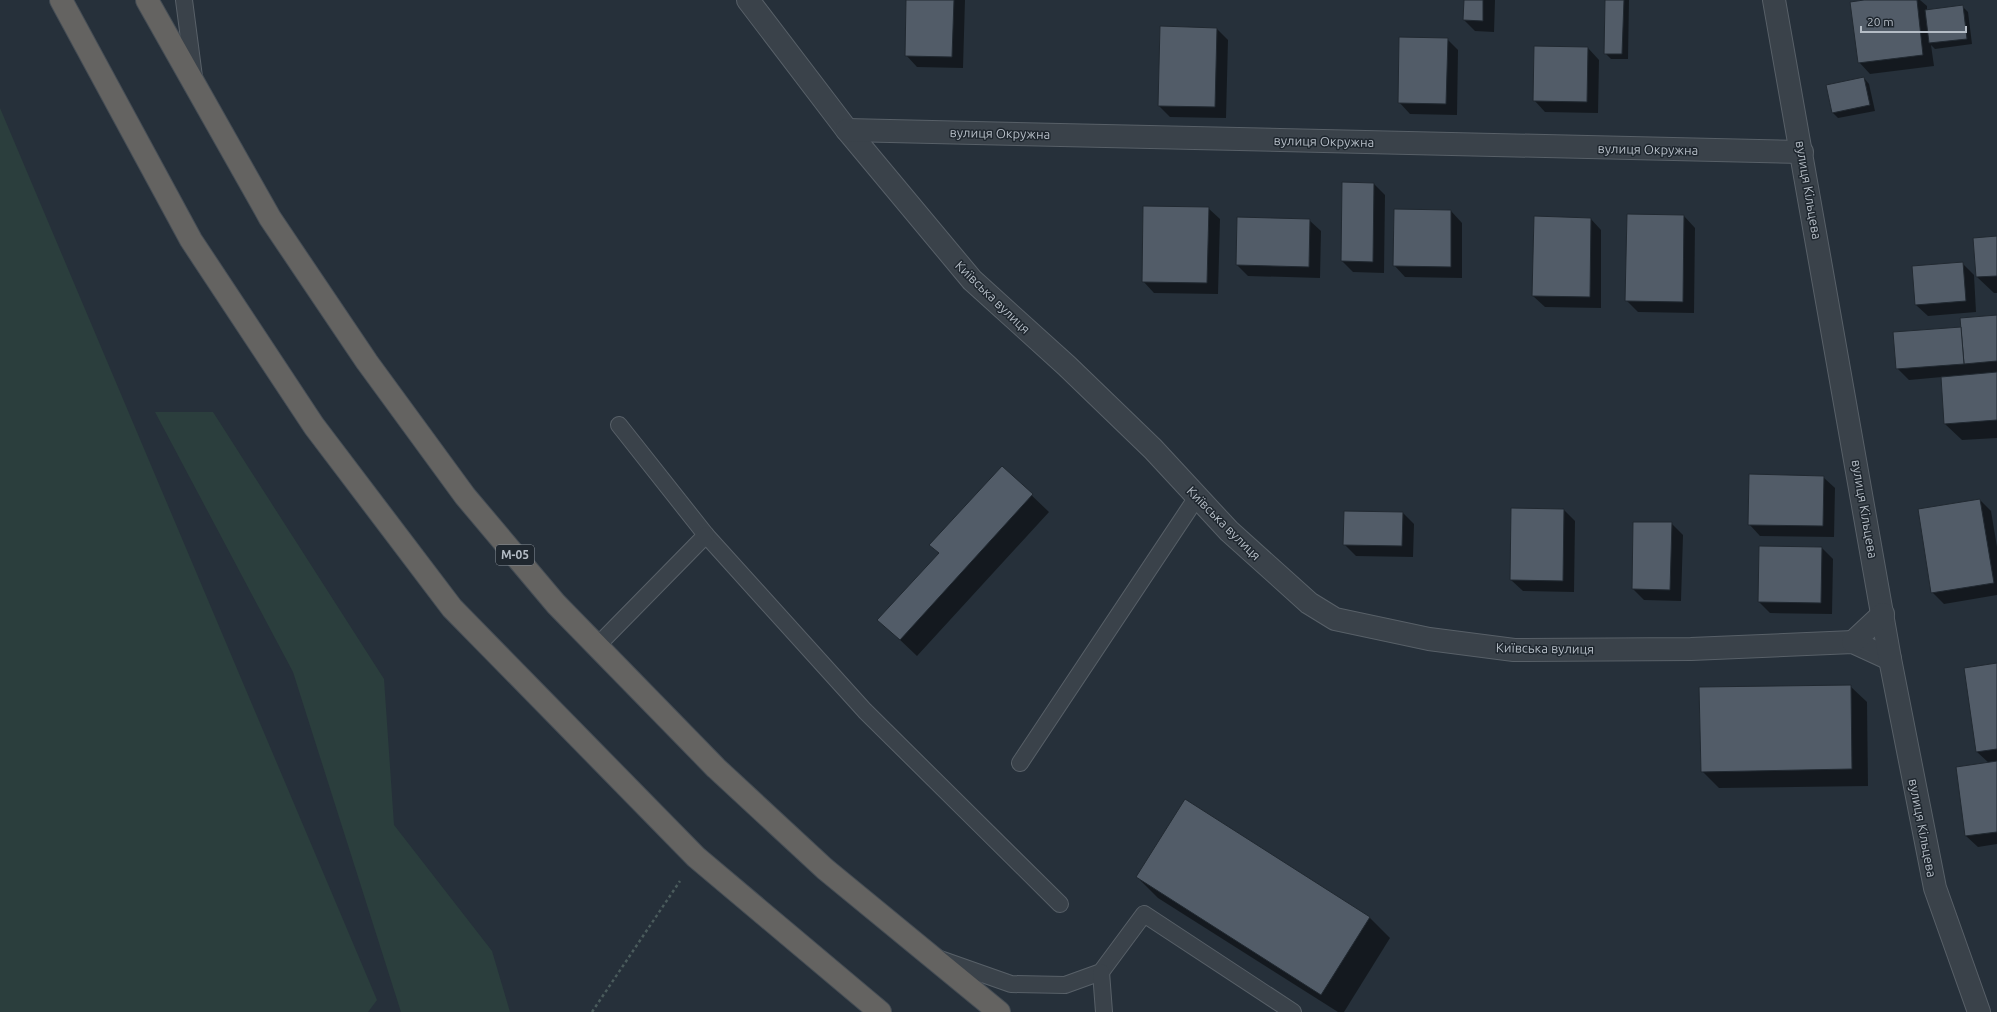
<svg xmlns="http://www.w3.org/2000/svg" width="1997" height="1012" font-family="Ubuntu,sans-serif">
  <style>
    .green { fill: #2b3e3d }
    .shadow { fill: #0007 }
    .building { fill: #525c68; stroke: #212931 }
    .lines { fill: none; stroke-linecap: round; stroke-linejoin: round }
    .service-casing { stroke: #586068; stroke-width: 18 }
    .minor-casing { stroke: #586068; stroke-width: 24 }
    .trunk-casing { stroke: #454d55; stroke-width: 24 }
    .path { stroke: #4a5b5c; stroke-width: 2.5; stroke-dasharray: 3 3; stroke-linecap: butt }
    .service { stroke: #3a424a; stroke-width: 16 }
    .minor { stroke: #3a424a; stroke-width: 22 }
    .trunk { stroke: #646361; stroke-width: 22 }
    .labels { text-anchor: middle; stroke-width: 3; stroke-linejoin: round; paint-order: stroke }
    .shield { fill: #1f272f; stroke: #889099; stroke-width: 1 }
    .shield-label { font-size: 12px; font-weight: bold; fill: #b5bdc6 }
    .street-label { font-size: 13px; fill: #b5bdc6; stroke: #1f272f }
  </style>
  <rect width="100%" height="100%" fill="#26303a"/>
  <g class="green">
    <polygon points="0,108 377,1000 368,1012 0,1012"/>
    <polygon points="155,412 213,412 384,679 394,825 492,951 510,1012 401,1012 293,672"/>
  </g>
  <g class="shadow">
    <polygon points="907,0 965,0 963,68 917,67 906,55"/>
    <polygon points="1464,0 1495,0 1494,32 1475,31 1464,20"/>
    <polygon points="1606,0 1629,0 1628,59 1611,59 1605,53"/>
    <polygon points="1873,0 1920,0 1927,6 1927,11 1962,6 1968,12 1972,44 1935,49 1931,45 1934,66 1870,74 1859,62"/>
    <polygon points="1217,29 1228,40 1226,118 1170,117 1159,106"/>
    <polygon points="1447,39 1458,50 1457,115 1410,114 1399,102"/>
    <polygon points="1588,48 1599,60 1598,113 1545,112 1534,100"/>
    <polygon points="1864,78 1869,84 1875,111 1838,118 1833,113"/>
    <polygon points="1374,184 1385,195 1384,273 1353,272 1342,261"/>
    <polygon points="1208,208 1220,219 1218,294 1154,293 1143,281"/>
    <polygon points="1451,211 1462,223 1462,278 1405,277 1394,265"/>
    <polygon points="1684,216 1695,228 1694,313 1638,312 1626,300"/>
    <polygon points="1590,218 1601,230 1601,308 1545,307 1533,296"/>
    <polygon points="1309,220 1321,231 1320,278 1248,276 1237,265"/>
    <polygon points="1997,237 1997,293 1994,293 1977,277"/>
    <polygon points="1962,263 1974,275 1976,312 1928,316 1916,305"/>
    <polygon points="1997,316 1997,438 1962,440 1945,424 1942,377 1909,380 1897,368 1962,327"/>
    <polygon points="1002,467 1049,512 917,656 879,620 940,554 931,545"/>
    <polygon points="1823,477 1835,488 1834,537 1760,536 1749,524"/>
    <polygon points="1980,500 1991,511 1997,547 1997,595 1944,604 1932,592"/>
    <polygon points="1512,509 1564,510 1575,521 1574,592 1523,591 1511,580"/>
    <polygon points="1402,512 1414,524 1413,557 1356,556 1344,544"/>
    <polygon points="1671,523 1683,535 1681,601 1644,600 1633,589"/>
    <polygon points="1822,548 1833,559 1832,614 1770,613 1759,602"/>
    <polygon points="1997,664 1997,844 1978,847 1966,836 1957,768 1989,763 1977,752"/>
    <polygon points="1850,686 1867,702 1868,786 1719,788 1702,771"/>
    <polygon points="1137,877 1369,917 1390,938 1344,1012 1338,1012 1158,898"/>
  </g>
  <g class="building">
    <polygon points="906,0 954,0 952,57 905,56"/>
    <polygon points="1464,0 1483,0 1483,21 1463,20"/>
    <polygon points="1605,0 1624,0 1622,54 1604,54"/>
    <polygon points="1864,0 1917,0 1923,55 1858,63 1850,2"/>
    <polygon points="1963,5 1967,39 1929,43 1925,10"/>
    <polygon points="1160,26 1217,28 1215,107 1158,106"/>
    <polygon points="1399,37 1448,38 1446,104 1398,103"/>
    <polygon points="1534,46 1588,47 1587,102 1533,101"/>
    <polygon points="1864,77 1870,105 1832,113 1826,85"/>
    <polygon points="1342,182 1374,183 1373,262 1341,261"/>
    <polygon points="1143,206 1209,207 1207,283 1142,282"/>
    <polygon points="1394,209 1451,210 1451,267 1393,266"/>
    <polygon points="1627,214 1684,215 1683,302 1625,301"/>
    <polygon points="1534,216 1591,218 1590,297 1532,296"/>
    <polygon points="1237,217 1310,219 1309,267 1236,265"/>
    <polygon points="1997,236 1997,276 1976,277 1973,238"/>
    <polygon points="1963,262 1966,301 1915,305 1912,266"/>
    <polygon points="1997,315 1997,361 1964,364 1960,318"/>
    <polygon points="1961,327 1964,364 1896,369 1893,332"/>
    <polygon points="1997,372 1997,420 1944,424 1941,377"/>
    <polygon points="1002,466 1033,494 900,640 877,620 939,553 929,545"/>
    <polygon points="1749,474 1824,476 1823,526 1748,525"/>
    <polygon points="1980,499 1994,583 1931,593 1918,509"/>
    <polygon points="1511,508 1564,509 1563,581 1510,580"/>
    <polygon points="1344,511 1403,512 1402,546 1343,545"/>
    <polygon points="1633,522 1672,522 1670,590 1632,589"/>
    <polygon points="1759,546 1822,547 1821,603 1758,602"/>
    <polygon points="1997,663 1997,749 1976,752 1964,668"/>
    <polygon points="1851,685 1852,769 1701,772 1699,687"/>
    <polygon points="1997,761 1997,832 1965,836 1956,767"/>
    <polygon points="1185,799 1370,917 1321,995 1136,877"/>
  </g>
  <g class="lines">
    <defs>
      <g id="service">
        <polyline points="184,0 194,77"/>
        <polyline points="619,425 706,535 865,711 1060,904"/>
        <polyline points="597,646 706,535"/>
        <polyline points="1020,763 1197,497"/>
        <polyline points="940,959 1011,984 1065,985 1101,972 1144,914 1293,1012"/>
        <polyline points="1101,972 1104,1012"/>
      </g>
      <g id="minor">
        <polyline points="748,0 847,130 972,280 1067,366 1153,449 1229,531 1309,603 1335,619 1429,639 1514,650 1691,649 1853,642 1890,659"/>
        <polyline points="1774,0 1890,659 1935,888 1979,1012"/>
        <polyline points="847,130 1802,152"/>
        <polyline points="1853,642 1883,614"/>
      </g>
      <g id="trunk">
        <polyline points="61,0 191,240 314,426 452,608 696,857 880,1012"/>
        <polyline points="147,0 270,218 367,362 465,496 556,604 716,768 825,869 999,1012"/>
      </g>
    </defs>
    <use href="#service" class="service-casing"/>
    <use href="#minor" class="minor-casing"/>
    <use href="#trunk" class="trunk-casing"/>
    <polyline class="path" points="592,1012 680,881"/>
    <use href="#service" class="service"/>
    <use href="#minor" class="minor"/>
    <use href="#trunk" class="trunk"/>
  </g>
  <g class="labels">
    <rect class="shield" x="496" y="545" width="38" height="20" rx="3"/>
    <g class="shield-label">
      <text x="515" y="559">М-05</text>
    </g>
    <g class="street-label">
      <text transform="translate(1000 133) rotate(1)" y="5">вулиця Окружна</text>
      <text transform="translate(1324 141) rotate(1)" y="5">вулиця Окружна</text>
      <text transform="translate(1648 149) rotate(1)" y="5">вулиця Окружна</text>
      <text transform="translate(1809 190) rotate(80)" y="5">вулиця Кільцева</text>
      <text transform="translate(993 297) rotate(44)" y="5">Київська вулиця</text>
      <text transform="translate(1865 509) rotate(80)" y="5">вулиця Кільцева</text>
      <text transform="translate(1224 523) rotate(45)" y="5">Київська вулиця</text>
      <text transform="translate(1545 648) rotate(1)" y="5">Київська вулиця</text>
      <text transform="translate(1923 828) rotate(79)" y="5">вулиця Кільцева</text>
    </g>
  </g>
  <path d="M1861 26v6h105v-6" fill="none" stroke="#b5bdc6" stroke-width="2"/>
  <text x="1867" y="26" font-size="12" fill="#b5bdc6" stroke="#1f272f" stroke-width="3" paint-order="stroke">20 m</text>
</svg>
